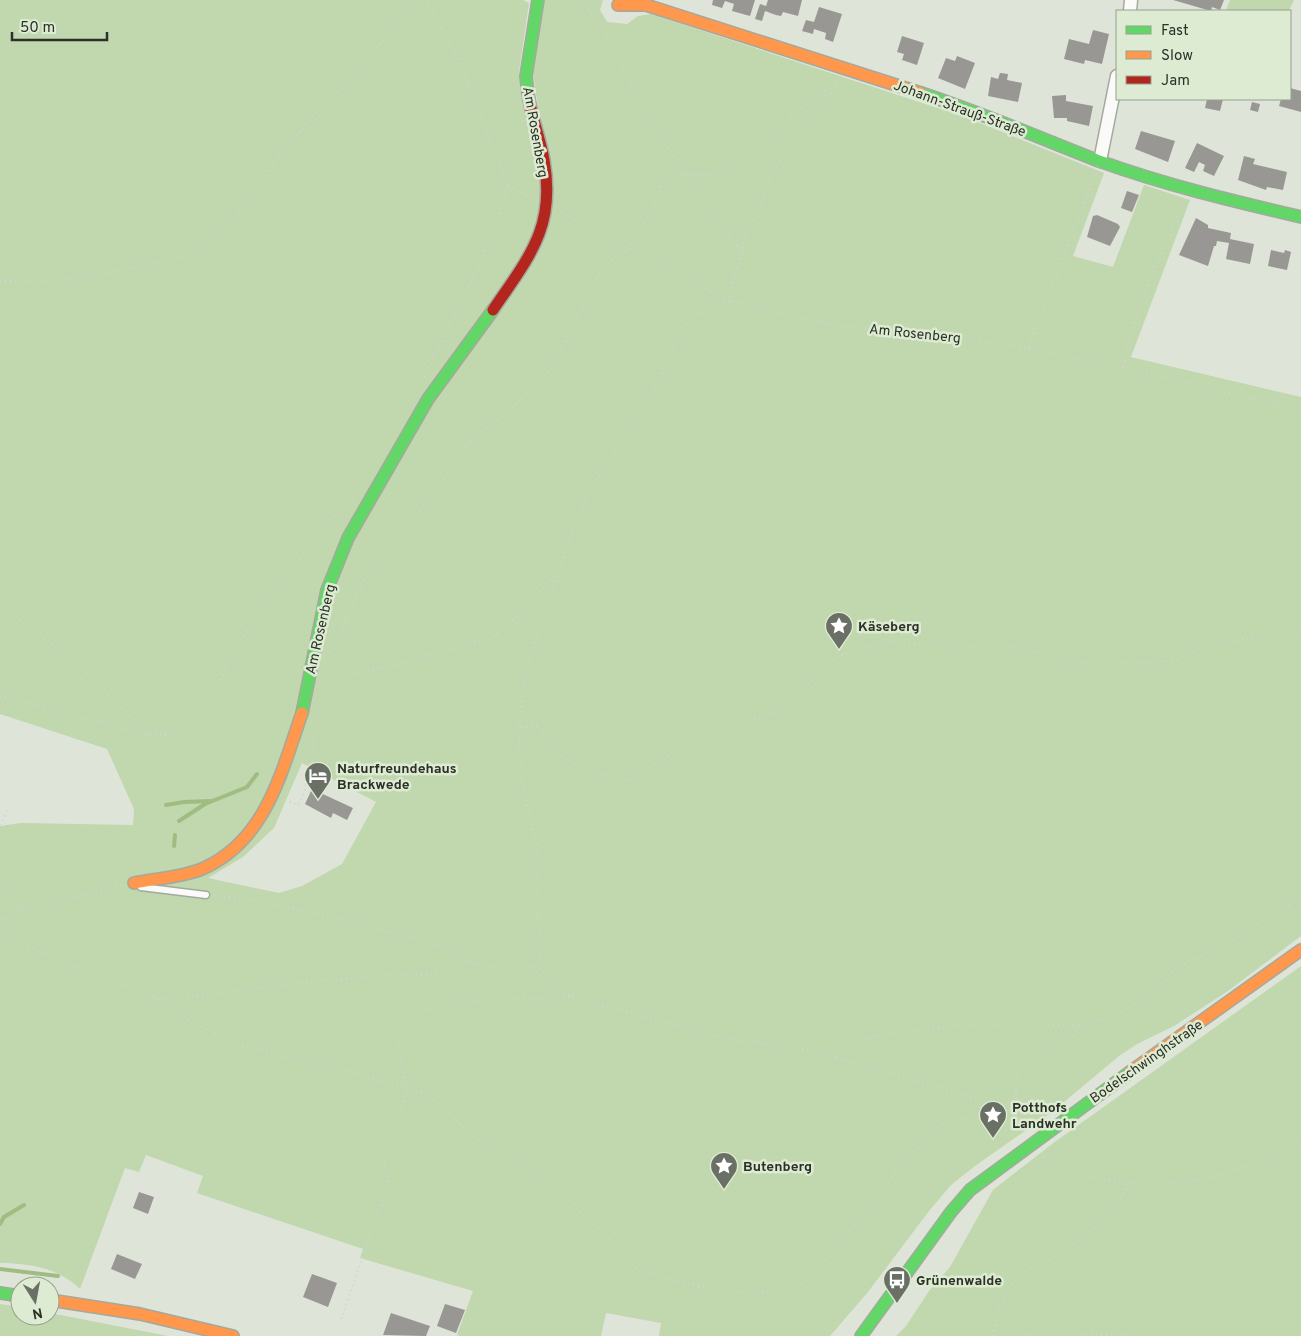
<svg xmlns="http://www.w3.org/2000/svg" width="1301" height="1336" font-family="Overpass,sans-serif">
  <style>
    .green { fill: #c1d7ae; fill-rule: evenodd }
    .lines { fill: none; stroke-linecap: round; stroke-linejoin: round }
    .stream { stroke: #9fbd81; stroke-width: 4 }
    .building { fill: #999793 }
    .lane-casing { stroke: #a4a99f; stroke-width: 9 }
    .street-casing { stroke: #a4a99f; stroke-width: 15 }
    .fast-casing { stroke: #a4a99f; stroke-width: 14 }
    .slow-casing { stroke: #a4a99f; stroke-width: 14 }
    .jam-casing { stroke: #a4a99f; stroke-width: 14 }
    .path { stroke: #d1d4d0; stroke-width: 2.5; stroke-dasharray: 1 4; stroke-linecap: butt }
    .lane { stroke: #fafbf9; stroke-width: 6 }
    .street { stroke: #fafbf9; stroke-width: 12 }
    .fast { stroke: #63d668; stroke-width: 11 }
    .slow { stroke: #ff974d; stroke-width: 11 }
    .jam { stroke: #b3261e; stroke-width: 11 }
    .labels { text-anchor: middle; stroke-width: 5; stroke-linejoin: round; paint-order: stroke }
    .street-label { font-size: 14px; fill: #2c3128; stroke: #ddebd2 }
    .poi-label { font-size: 14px; font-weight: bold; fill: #2c3128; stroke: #ddebd2; text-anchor: start }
  </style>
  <rect width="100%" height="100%" fill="#dee5d8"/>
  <g class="green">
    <path d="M 0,0 L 523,0 L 529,3 L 519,72 L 523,99 L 538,107 L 533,73 L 545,0 L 603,0 L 600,10 L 607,22 L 627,24 L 638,16 L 651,14 L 968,118 L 1104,173 L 1073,256 L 1113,267 L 1144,185 L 1190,200 L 1131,357 L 1301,397 L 1301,936 L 1228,991 L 1174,1026 L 1137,1044 L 1119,1056 L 1052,1112 L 975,1166 L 951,1185 L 929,1211 L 868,1292 L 830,1336 L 659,1336 L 661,1323 L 606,1313 L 601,1336 L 460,1336 L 457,1335 L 473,1291 L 360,1258 L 363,1249 L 197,1193 L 203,1176 L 146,1155 L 139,1172 L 125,1168 L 80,1289 C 59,1268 28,1263 0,1263 L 0,826 L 21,823 L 133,825 L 134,809 L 107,749 L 0,714 ZM 302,763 L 376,802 L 342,864 L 302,886 L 279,893 L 208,878 L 243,857 L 274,828 Z"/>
    <polygon points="1230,0 1294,0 1289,11 1226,11"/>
    <polygon points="1301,966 1301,1336 896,1336 906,1326 929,1291 950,1267 993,1190 1056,1141"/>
    <polygon points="0,1304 20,1307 20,1316 50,1316 50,1313 168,1336 0,1336"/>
  </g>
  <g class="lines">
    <g class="stream">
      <polyline points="166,805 184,802 211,801"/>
      <polyline points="179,821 205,804 247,787 257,774"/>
      <polyline points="174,846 175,835"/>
      <polyline points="0,1224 4,1217 24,1205"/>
      <polyline points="0,1269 58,1276"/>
    </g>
  </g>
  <g class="building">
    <polygon points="713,0 755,0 750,16 732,11 734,4 725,1 722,8 712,5"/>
    <polygon points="768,0 802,0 798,16 783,12 781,16 776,15 765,11 762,21 755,19 760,4 766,6"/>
    <polygon points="1173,0 1224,0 1220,10 1212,7 1211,11"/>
    <polygon points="819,7 842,14 833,42 825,39 826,33 814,29 813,34 802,31 806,20 814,22"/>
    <polygon points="1093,30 1109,34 1102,64 1085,60 1084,64 1064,59 1069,39 1089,44"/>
    <polygon points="902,36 924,43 917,65 902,60 904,54 897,52"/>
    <polygon points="957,56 975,63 965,89 938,78 946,58 955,61"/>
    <polygon points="1000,73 1008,74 1007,80 1022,83 1018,102 988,96 991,77 998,79"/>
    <polygon points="1290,88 1301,91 1301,112 1279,106 1281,99 1290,99"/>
    <polygon points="1066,95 1066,101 1093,106 1089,126 1067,121 1067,118 1054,118 1052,96"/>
    <polygon points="1207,99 1223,99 1220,111 1205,108"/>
    <polygon points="1252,102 1260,104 1258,112 1250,110"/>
    <polygon points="1141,131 1175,141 1168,162 1135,149"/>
    <polygon points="1197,143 1224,156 1214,176 1203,171 1205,165 1199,162 1194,172 1185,168"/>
    <polygon points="1244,156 1255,159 1253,164 1287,172 1283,190 1267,187 1266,190 1238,180"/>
    <polygon points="1127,191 1139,195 1132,212 1121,208"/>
    <polygon points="1097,215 1118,224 1120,227 1110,246 1087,237 1093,216"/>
    <polygon points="1196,218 1208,225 1208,228 1231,233 1230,239 1254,244 1250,264 1226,259 1229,243 1217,241 1216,246 1214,246 1208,266 1179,255"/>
    <polygon points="1271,250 1284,253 1285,250 1291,252 1287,270 1268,266"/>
    <polygon points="312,789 353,808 347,820 333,813 331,818 305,804"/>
    <polygon points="139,1192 154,1197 148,1214 133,1208"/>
    <polygon points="117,1254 142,1264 135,1279 111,1269"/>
    <polygon points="312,1274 337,1283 328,1307 303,1297"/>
    <polygon points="445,1304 465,1310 456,1333 437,1326"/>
    <polygon points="391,1313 430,1326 426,1336 383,1335"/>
  </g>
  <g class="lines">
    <defs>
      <polyline id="lane" points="141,887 206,895"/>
      <g id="street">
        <polyline points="1130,11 1131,0"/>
        <polyline points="1100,161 1117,76"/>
      </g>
      <g id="fast">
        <polyline points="528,93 526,76 538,0"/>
        <path d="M 921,93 C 982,113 1040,138 1099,161 C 1165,185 1233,201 1301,217"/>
        <polyline points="302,713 327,590 348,538 428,399 493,310"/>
        <polyline points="0,1293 20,1296"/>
        <polyline points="861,1336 951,1212 970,1190 1130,1072"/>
      </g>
      <g id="slow">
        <polyline points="618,5 646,5 921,93"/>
        <path d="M 134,883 C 154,879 183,877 202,869 C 266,841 281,773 302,713"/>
        <polyline points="1130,1072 1301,950"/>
        <polyline points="50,1300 140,1314 233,1336"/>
      </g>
      <path id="jam" d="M 493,310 C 529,257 556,227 544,160 C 540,137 531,116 528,93"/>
    </defs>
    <use href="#lane" class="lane-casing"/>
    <use href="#street" class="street-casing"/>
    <use href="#fast" class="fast-casing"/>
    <use href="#slow" class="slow-casing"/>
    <use href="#jam" class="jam-casing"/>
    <g class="path">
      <polyline points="583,0 614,49 655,129 742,253 731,288 730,301"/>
      <polyline points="508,186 533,198"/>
      <polyline points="560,212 730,301 827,324 1018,346 1123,367 1232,394 1301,408"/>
      <polyline points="742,253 746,232 758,212 771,172 807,128 839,81"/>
      <polyline points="0,281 54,280 88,276 155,263 174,256 187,257 211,243 214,229 231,223 251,193 265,181 279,153 295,138 327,100 361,70 412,0"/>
      <polyline points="730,301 695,315 682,328 655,388 595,482 572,529 536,638 524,683 519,734 521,779 538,847 539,967 552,984 571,997 724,1038 805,1049 965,1095 1016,1114 1028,1127"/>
      <polyline points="1028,348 1095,174"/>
      <path d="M 1123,367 C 1134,308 1160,258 1183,203"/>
      <polyline points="424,377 482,261 508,186 461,65 426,0"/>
      <polyline points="0,605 79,665 149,735"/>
      <polyline points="329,652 333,650 362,583 415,517 473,438 518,403 550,369 603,266 628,248 654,207 663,182 676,175 727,173 746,159 818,93 836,86"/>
      <polyline points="324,673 338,677 400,664 491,638 515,619 555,575"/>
      <polyline points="0,696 150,735 167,735 183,725 214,693 240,641 273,593 327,524 353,498"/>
      <polyline points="521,727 539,727 558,755 595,775 605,774 613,779 624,781 634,778 673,752 696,745 749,720 774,713 794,698 835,658 855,648 892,641 913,644 931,642 961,646 999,645 1026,649 1068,662 1109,664 1161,662 1177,660 1209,644 1301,632"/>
      <path d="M 285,800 L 298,805 C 311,779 315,755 314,725"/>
      <polyline points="0,825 8,811"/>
      <polyline points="0,880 21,911"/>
      <path d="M 214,896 C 285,903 354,922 423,941 C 432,943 443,946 451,951 C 456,954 459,958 464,960 C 489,970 512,969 539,967"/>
      <polyline points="0,919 21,911 121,885"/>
      <polyline points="0,935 159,1000 309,982 389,975 434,974 450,969 461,959"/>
      <polyline points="159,1000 195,1024 238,1044 277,1055 331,1066 422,1093 441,1105 467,1132 535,1173 570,1200 593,1224 602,1230 625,1260 641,1271 682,1283 751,1294 785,1290 799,1285 818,1272 910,1155 939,1127 949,1120 991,1118 1006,1111"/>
      <polyline points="835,1057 850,1043 873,1037 905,1032 974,1024 1081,1025 1102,1020 1126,1009 1152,993 1170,974 1189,961 1223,946 1280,910 1301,899"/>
      <polyline points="1016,1114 1016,1076 1035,1052 1076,1034 1081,1025"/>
      <path d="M 1042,1152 C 1052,1169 1068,1171 1087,1176 C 1171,1195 1225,1178 1301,1142"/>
      <path d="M 341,1319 L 388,1185 L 383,1152 L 397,1123 L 408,1089 L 397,1041 C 404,1029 410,1018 421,1011 C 443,998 540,999 570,997"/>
      <path d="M 994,1336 C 994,1318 1006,1289 1019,1276 C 1029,1267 1045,1262 1056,1255 C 1080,1241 1121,1211 1128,1182"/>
      <polyline points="1006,1336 1019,1332 1042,1336"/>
      <polyline points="1066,1336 1104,1334 1132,1336"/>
    </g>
    <use href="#lane" class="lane"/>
    <use href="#street" class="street"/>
    <use href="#fast" class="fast"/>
    <use href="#slow" class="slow"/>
    <use href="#jam" class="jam"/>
  </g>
  <defs>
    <symbol id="sight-pin" viewBox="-11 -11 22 30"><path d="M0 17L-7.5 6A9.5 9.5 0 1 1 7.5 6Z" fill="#6a7066" stroke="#ddebd2"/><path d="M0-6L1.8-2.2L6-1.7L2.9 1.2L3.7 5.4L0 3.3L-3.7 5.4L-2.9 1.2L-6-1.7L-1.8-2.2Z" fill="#fff"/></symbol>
    <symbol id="hotel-pin" viewBox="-11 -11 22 30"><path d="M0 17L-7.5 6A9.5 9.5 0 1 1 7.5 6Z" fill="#6a7066" stroke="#ddebd2"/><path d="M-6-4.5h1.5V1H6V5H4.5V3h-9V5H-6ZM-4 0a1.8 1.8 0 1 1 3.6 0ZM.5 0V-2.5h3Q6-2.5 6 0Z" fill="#fff"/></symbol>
    <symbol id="bus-pin" viewBox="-11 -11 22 30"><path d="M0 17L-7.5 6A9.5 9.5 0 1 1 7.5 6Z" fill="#6a7066" stroke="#ddebd2"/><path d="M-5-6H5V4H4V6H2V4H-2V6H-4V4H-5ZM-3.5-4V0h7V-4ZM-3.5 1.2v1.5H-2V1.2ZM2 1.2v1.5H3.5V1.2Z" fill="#fff"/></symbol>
  </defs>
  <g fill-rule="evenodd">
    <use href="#sight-pin" x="823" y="610" width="32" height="43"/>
    <use href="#hotel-pin" x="302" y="760" width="32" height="43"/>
    <use href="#sight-pin" x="977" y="1099" width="32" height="43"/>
    <use href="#sight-pin" x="708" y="1150" width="32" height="43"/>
    <use href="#bus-pin" x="881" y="1264" width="32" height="43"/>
  </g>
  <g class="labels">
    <g class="street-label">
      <text transform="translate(960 108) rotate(20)" y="5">Johann-Strauß-Straße</text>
      <text transform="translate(536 132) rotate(80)" y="5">Am Rosenberg</text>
      <text transform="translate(915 333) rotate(6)" y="5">Am Rosenberg</text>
      <text transform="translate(320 629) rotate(-77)" y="5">Am Rosenberg</text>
      <text transform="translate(1146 1061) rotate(-35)" y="5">Bodelschwinghstraße</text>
    </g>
    <g class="poi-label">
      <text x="858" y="631">Käseberg</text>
      <text x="337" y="773">Naturfreundehaus<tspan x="337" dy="16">Brackwede</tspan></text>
      <text x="1012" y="1112">Potthofs<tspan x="1012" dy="16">Landwehr</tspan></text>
      <text x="743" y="1171">Butenberg</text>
      <text x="916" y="1285">Grünenwalde</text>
    </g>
  </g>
  <rect x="1116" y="10" width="175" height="90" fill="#ddebd2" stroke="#96a18e"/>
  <rect x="1126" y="26" width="25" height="8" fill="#63d668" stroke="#96a18e"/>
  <text x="1161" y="35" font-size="15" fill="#2c3128">Fast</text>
  <rect x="1126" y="51" width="25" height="8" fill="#ff974d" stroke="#96a18e"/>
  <text x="1161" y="60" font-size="15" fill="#2c3128">Slow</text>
  <rect x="1126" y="76" width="25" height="8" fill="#b3261e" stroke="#96a18e"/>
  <text x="1161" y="85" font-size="15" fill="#2c3128">Jam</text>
  <g transform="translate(35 1301) rotate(169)"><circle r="24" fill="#ddebd2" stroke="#96a18e"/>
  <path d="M0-4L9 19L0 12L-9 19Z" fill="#6a7066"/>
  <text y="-8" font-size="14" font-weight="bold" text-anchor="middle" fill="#2c3128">N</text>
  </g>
  <path d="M12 32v8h95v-8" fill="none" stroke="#2c3128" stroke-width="2.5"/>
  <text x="20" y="32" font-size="15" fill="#2c3128" stroke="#ddebd2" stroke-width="4" paint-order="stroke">50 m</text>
</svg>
